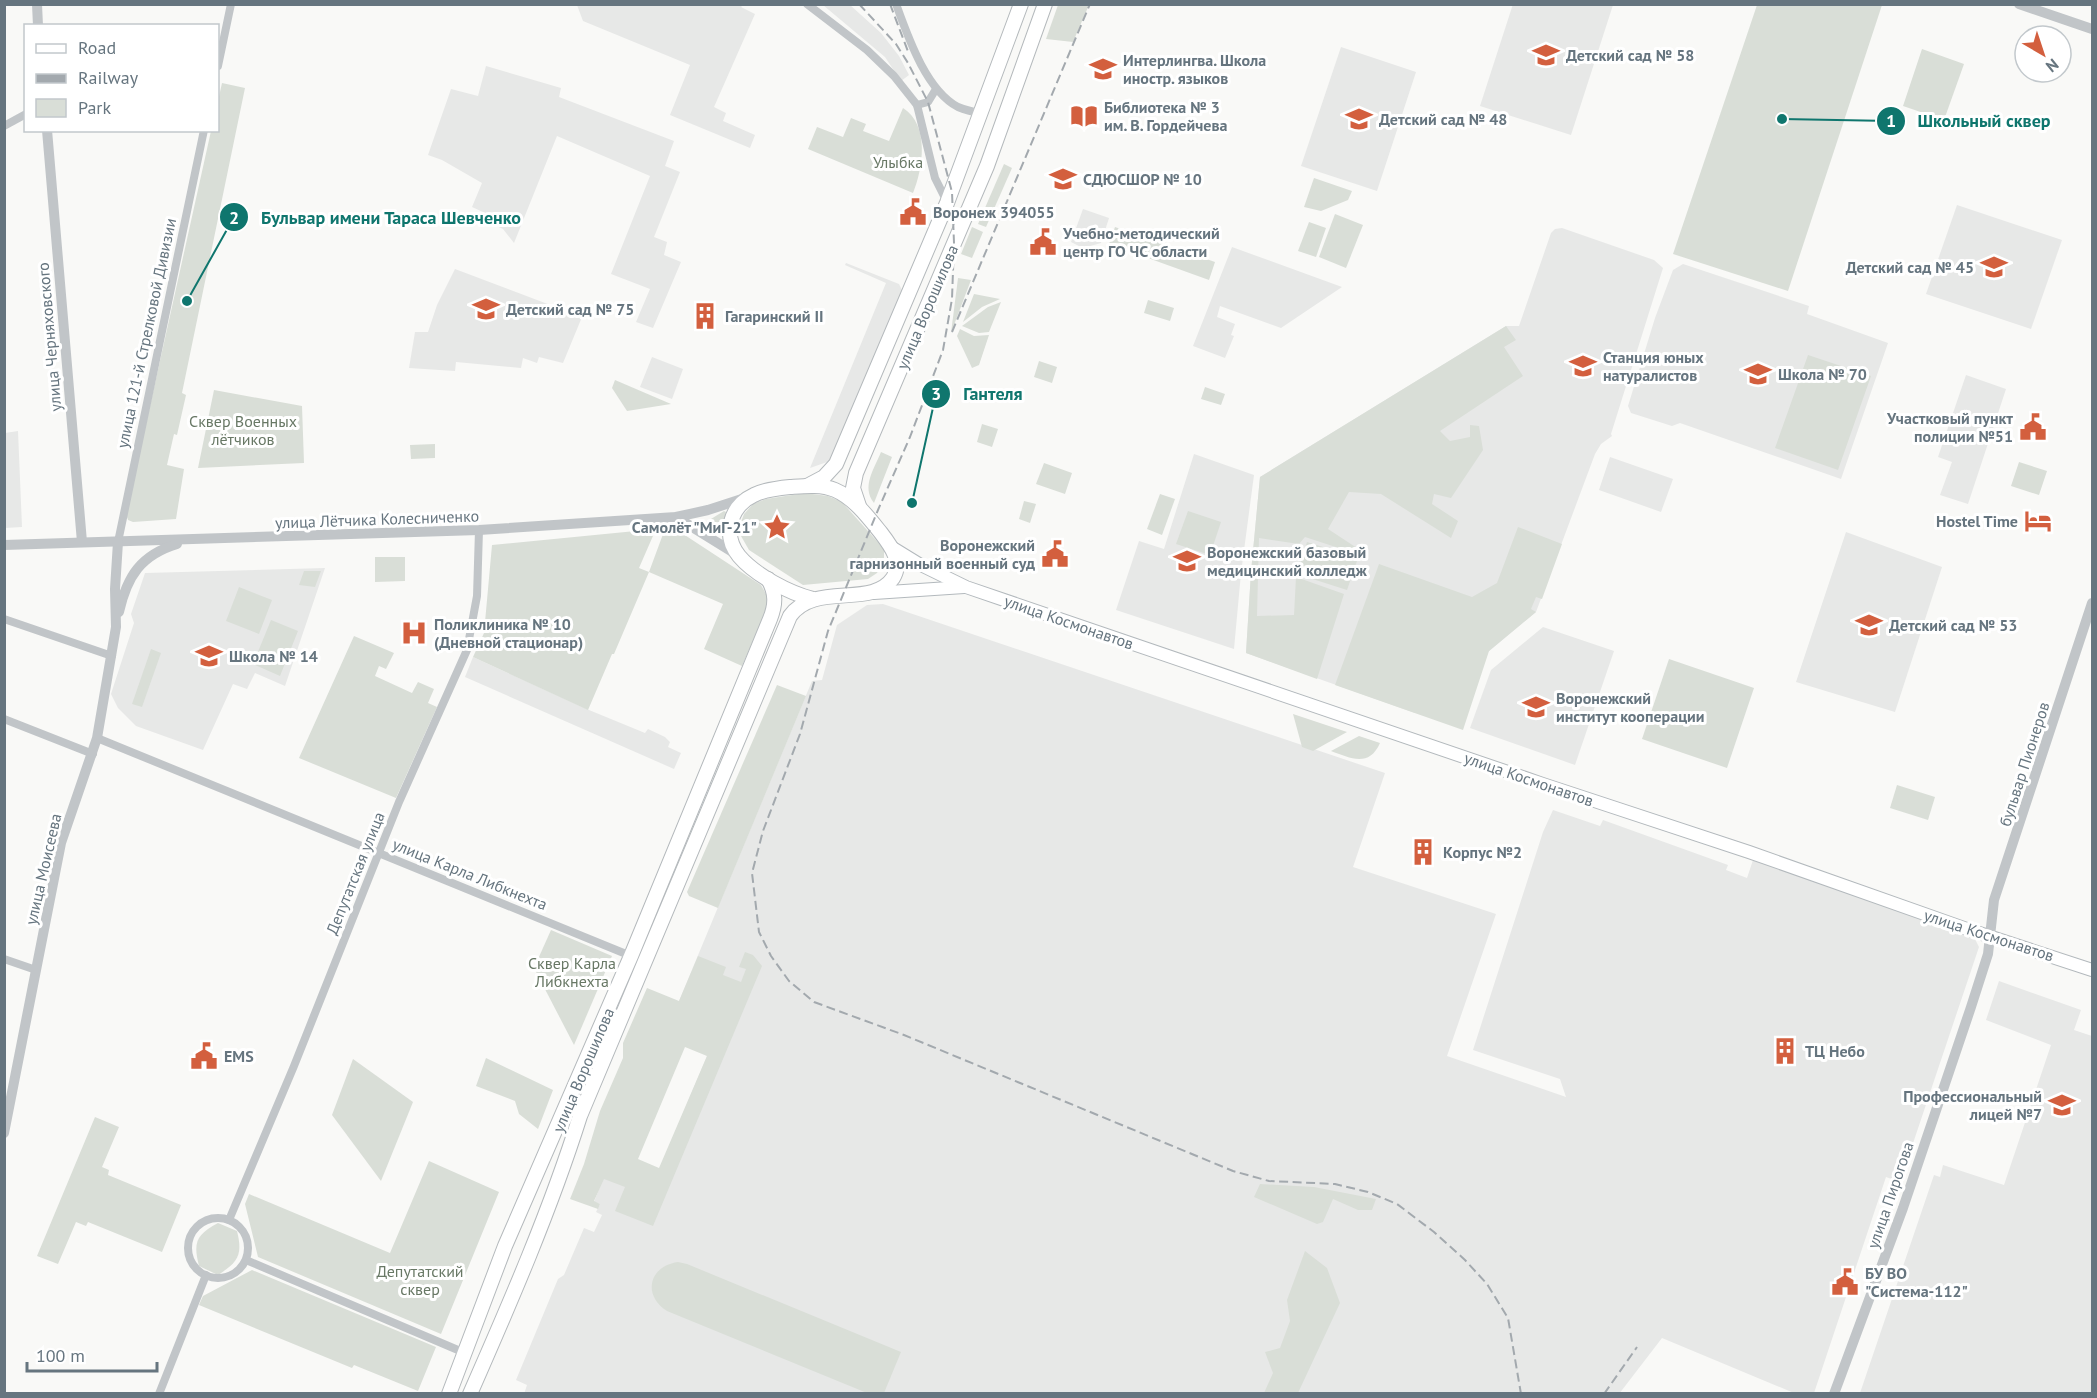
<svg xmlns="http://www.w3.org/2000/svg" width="2097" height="1398" font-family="'PT Sans',sans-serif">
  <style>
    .built { fill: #e7e8e7 }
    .green { fill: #d9ded7; fill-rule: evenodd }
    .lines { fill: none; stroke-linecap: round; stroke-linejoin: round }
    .secondary-casing { stroke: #b3b9bd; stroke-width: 14 }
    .primary-casing { stroke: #b4b9bc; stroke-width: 16 }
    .minor { stroke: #c1c5c8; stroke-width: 8 }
    .tertiary { stroke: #c1c5c8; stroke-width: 10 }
    .secondary { stroke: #fff; stroke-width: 12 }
    .primary { stroke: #fff; stroke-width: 14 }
    .rail { stroke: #a3a9ae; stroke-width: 2; stroke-dasharray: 9 4.5; stroke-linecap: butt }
    .labels { text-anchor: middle; stroke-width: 6; stroke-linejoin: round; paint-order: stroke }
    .poi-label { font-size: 16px; font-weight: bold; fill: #66757f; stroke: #fff; text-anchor: start }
    .park-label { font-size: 16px; fill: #687865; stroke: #fff }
    .street-label { font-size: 16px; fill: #66757f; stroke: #fff }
    .leader { fill: none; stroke: #0f766e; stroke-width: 2 }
    .callout-dot { fill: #0f766e; stroke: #fff; stroke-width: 2 }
    .mark-label { font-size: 18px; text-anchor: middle; font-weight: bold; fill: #fff }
    .callout-label { font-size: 18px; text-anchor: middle; font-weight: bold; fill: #0f766e; stroke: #fff; stroke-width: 6; stroke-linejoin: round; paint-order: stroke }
  </style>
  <rect width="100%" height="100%" fill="#f9f9f7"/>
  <g class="built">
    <polygon points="1513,4 1613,5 1571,135 1480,106"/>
    <polygon points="577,5 743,5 741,7 755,14 714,107 726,113 723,121 755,135 750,148 670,115 690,65 583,21"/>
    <polygon points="823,5 850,5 881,33 899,56 909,75 901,81 885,57"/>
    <polygon points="1341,47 1416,72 1377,191 1301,166"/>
    <polygon points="486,66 561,88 559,97 674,141 665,166 680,172 654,237 667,242 664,255 681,262 653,328 636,322 650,289 611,274 650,176 557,136 514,243 503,229 480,219 483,212 472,207 482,183 442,160 428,155 451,89 478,96"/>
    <polygon points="1957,205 2062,240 2031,329 1926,294"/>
    <polygon points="1083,209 1109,218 1101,243 1083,248 1071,242"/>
    <polygon points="1562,228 1654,260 1663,268 1611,434 1612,436 1601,444 1595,454 1536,612 1415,713 1246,653 1251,572 1260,477 1506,326 1519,326 1551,233 1555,229"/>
    <polygon points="1232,247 1342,287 1281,328 1220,306 1217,317 1235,324 1231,335 1234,336 1225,358 1193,346"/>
    <polygon points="846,263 899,284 902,290 830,461 810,468 886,283 845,265"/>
    <polygon points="1683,264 1809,306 1807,314 1888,343 1841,479 1680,423 1672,426 1631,413 1628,406 1655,318 1673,270"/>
    <polygon points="455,269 582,317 563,363 539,357 537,363 523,358 521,368 456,362 455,371 409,368 415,332 428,332 437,305"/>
    <polygon points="652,357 683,369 672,399 640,387"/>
    <polygon points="1966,375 2006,389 1968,504 1940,495 1952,462 1938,457"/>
    <polygon points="18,431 22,527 5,528 5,433"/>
    <polygon points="1194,454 1254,475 1241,573 1234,649 1116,610 1139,541 1164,549"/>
    <polygon points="1610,457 1673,479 1661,512 1599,490"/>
    <polygon points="1846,532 1942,567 1895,712 1796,682"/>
    <polygon points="325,568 285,686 255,673 247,689 233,684 203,750 136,726 118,708 111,694 134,623 131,614 145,573"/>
    <polygon points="883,604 1385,773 1353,867 1496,914 1447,1056 1566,1097 1560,1079 1473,1050 1543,832 1553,810 1600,826 1603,820 1728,865 1726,870 1747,878 1753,860 1973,935 1979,947 1900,1182 1886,1177 1814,1393 1794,1393 1662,1338 1619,1394 524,1394 527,1385 516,1380 558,1279 564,1275 584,1228 594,1232 602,1215 596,1212 600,1204 594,1202 603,1179 660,1168 707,1056 679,1001 812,681 822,680 837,625 867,605"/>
    <polygon points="1543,627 1614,651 1575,765 1470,728 1491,670"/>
    <polygon points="473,657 589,710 645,733 648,729 665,737 670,742 668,747 681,753 674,769 465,677"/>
    <polygon points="1999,981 2081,1010 2074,1030 2092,1036 2092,1393 1860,1393 1934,1175 1940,1177 1943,1165 2004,1185 2051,1045 1986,1020"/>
  </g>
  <g class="green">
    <polygon points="1058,5 1089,5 1073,42 1046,39"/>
    <polygon points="1757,5 1882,5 1788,291 1673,254"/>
    <polygon points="1922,49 1964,64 1944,120 1903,106"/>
    <polygon points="222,83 245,88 182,393 186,395 177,435 174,434 167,465 184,469 176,519 133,522 128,520 126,514 211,131 218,130 218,101"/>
    <path d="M 903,108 C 930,125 923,169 913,193 L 808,149 L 817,127 L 843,137 L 851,118 L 866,124 L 863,131 L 889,141 Z"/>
    <polygon points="1004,164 1012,168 986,227 978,224"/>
    <polygon points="1314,178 1352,191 1348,200 1321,211 1304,207"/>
    <polygon points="1335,214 1363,225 1346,268 1319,257"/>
    <polygon points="1309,222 1326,228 1316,257 1298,251"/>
    <polygon points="972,227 983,232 972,258 961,254"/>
    <polygon points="1115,227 1215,262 1209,280 1109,244"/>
    <polygon points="958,278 971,280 951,333"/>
    <polygon points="974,294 1000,299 982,307 963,322"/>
    <polygon points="1148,300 1174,308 1170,321 1144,313"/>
    <polygon points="1001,302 989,332 979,333 962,326 988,307"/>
    <polygon points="1506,326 1516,340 1504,347 1523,376 1440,431 1450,441 1470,437 1470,425 1479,426 1483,450 1451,498 1434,494 1432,504 1458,521 1451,538 1381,494 1349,492 1328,529 1357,548 1354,553 1305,537 1299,544 1259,538 1257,616 1294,615 1296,577 1344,594 1317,679 1246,653 1251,572 1260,477"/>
    <polygon points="960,329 974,336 989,335 979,365 972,368 957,336"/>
    <polygon points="1808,355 1871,376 1838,470 1775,448"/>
    <polygon points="1039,361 1057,367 1052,383 1034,377"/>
    <polygon points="615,380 671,404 627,411 612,388"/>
    <polygon points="1205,387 1225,394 1221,405 1201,399"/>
    <polygon points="214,390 302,406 304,463 198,468"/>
    <polygon points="982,424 998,429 992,447 977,442"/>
    <polygon points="435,444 435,458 411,459 410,445"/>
    <path d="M 881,452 L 892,457 L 874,503 C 861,487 874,469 881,452 Z"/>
    <polygon points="2019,462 2047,471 2039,495 2011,486"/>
    <polygon points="1044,463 1072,473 1065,494 1036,484"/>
    <polygon points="805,493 828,496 842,502 884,549 884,561 877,573 868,579 803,585 749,550 741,536 741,522 744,514 753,504 766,499"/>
    <polygon points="1160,494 1175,499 1162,535 1147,529"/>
    <polygon points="1024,501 1036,504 1030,523 1019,519"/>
    <polygon points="724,511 726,512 722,532 719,533 710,527 706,522"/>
    <polygon points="1188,511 1221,522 1210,555 1176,544"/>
    <polygon points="666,526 671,526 761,585 767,596 768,606 742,666 704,649 723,604 649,572 614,654 612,654 588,710 473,657 484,633 492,545 656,529 639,568 649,572"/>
    <polygon points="1518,527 1562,544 1542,599 1536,597 1531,609 1536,612 1489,651 1463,730 1335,685 1379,564 1472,597 1497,583"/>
    <polygon points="1307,542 1358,558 1347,590 1297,574"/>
    <polygon points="375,557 405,557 405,581 375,582"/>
    <polygon points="304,571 321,571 315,587 299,585"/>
    <polygon points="239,587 272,600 259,634 226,621"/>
    <polygon points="271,620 298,631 280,676 253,664"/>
    <polygon points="354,636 394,653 386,669 379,666 375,676 412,693 418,682 434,689 428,703 437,707 396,798 299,758"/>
    <polygon points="151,649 161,653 142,707 132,704"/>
    <polygon points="1669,659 1754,688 1727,768 1642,739"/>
    <polygon points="777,685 806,696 718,908 689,896 687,892"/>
    <polygon points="1293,714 1347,732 1313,751 1302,747"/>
    <path d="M 1359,736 L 1380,743 C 1369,768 1350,758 1331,751 Z"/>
    <polygon points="1897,785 1935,797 1928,820 1890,808"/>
    <polygon points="551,930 612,956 574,1045 534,968"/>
    <path d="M 745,952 L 753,955 L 762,966 L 653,1226 L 615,1211 L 625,1187 L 604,1179 L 594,1201 L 600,1204 L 598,1209 L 570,1199 L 584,1164 L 600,1111 L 623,1058 L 623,1043 L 647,988 L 679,1001 L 698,956 L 726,967 L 723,975 L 741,982 L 746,969 L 739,967 ZM 685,1047 L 707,1056 L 659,1168 L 638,1159 Z"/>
    <polygon points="486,1058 553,1090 538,1129 519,1114 515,1101 476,1086"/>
    <polygon points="353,1059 413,1102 381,1181 332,1115"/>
    <polygon points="95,1117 119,1127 102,1167 109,1170 108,1175 181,1205 162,1252 88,1222 86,1226 76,1222 58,1264 37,1256"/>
    <polygon points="429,1161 499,1192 441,1334 258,1257 245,1204 249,1194 390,1253"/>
    <polygon points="1260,1184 1314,1187 1376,1199 1372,1210 1358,1210 1333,1199 1323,1222 1317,1224 1254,1197"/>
    <path d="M 218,1223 L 237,1231 C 243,1255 238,1262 218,1275 L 199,1266 C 193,1242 196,1235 218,1223 Z"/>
    <polygon points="1305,1251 1327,1268 1340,1303 1298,1393 1264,1393 1273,1373 1265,1352 1280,1348 1290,1321 1287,1300"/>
    <path d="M 678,1262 L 687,1264 L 901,1352 L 884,1393 L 867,1393 L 667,1311 C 642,1295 649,1266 678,1262 Z"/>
    <polygon points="252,1270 436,1347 418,1391 354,1365 352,1368 199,1305 203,1296"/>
  </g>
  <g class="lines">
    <defs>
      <g id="secondary">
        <polyline points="893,548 919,564 966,587 1543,784 1749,852 1967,929 2092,970"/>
        <polyline points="874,593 964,587"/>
      </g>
      <g id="primary">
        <polyline points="807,486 824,477 836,464 947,203 1021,4"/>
        <polyline points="859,506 853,488 856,473 987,166 1045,4"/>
        <path d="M 449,1394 L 505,1246 L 631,956 L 770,619 C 776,604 776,593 768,579"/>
        <path d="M 470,1394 C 510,1303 550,1211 580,1116 L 790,616 C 815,581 872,609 893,578 C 903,562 891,546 881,533 C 869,518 854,498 835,490 C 821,484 804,486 790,487 C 779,488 764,490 754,495 C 730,506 722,535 739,556 C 755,575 789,593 813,599"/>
      </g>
    </defs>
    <use href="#secondary" class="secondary-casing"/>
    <use href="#primary" class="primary-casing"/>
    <g class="minor">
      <polyline points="807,4 867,50 894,76 917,105 935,178 947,202"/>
      <path d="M 896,4 C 908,37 926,90 958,107 C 965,110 974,112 981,113"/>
      <polyline points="218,66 231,4"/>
      <polyline points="917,105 928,102 936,89"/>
      <polyline points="4,126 26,114"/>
      <polyline points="118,542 204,130"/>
      <polyline points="4,619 112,656"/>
      <polyline points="4,719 93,754"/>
      <polyline points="97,738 631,956"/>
      <polyline points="4,959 36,970"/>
      <circle cx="218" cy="1248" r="30"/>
      <polyline points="229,1220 294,1066 399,802 467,650 477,596 479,530"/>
      <polyline points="246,1260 465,1353"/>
      <polyline points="159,1394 206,1275"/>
    </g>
    <g class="tertiary">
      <polyline points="37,4 38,26"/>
      <polyline points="2019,4 2092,29"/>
      <polyline points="47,130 82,542"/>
      <polyline points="676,517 739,556"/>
      <polyline points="4,545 479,530 676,517 708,510 748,497"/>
      <path d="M 119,612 C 127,576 141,555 177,544"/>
      <polyline points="4,1133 61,843 97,738 116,627 115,589 118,542"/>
      <polyline points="1834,1394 1903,1208 1971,1007 1988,954 1994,900 2092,603"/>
    </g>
    <use href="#secondary" class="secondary"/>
    <use href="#primary" class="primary"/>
    <g class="rail">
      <polyline points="859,4 896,44 908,63 928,102 952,192 954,243 952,299 943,350 910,437 878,510 828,631 800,734 763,831 752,873 759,932 771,956 789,981 814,1002 904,1035 1233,1171 1269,1181 1335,1184 1368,1192 1397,1204 1434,1232 1465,1260 1487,1284 1508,1318 1521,1394"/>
      <polyline points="890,4 909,54"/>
      <polyline points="952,332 1090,4"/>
      <polyline points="1604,1394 1637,1347"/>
    </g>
  </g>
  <defs>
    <symbol id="school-bare" viewBox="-9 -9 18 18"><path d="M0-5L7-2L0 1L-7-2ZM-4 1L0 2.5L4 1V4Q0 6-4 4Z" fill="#d35f3e" stroke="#fff" stroke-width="2.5" paint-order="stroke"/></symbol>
    <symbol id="library-bare" viewBox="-9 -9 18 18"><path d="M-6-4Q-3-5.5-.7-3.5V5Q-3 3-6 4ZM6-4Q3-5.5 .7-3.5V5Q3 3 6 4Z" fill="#d35f3e" stroke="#fff" stroke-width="2.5" paint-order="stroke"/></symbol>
    <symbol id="civic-bare" viewBox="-9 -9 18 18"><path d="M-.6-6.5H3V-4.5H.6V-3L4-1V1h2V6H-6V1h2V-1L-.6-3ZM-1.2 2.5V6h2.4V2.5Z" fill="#d35f3e" stroke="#fff" stroke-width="2.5" paint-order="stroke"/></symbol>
    <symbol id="building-bare" viewBox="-9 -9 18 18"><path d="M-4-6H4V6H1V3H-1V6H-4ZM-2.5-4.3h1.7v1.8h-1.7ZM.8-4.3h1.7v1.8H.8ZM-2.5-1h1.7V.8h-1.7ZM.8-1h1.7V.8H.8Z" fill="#d35f3e" stroke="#fff" stroke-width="2.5" paint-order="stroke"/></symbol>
    <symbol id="hotel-bare" viewBox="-9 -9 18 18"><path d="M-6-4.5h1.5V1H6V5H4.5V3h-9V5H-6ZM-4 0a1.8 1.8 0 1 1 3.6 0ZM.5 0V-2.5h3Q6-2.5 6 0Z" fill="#d35f3e" stroke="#fff" stroke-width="2.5" paint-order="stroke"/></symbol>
    <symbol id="sight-bare" viewBox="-9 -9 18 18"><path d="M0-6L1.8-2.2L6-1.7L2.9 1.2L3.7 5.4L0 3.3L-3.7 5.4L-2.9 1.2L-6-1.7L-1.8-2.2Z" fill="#d35f3e" stroke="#fff" stroke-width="2.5" paint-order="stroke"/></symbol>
    <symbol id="university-bare" viewBox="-9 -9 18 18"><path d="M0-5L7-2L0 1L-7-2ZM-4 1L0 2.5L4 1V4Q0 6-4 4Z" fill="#d35f3e" stroke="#fff" stroke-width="2.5" paint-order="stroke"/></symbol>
    <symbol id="hospital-bare" viewBox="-9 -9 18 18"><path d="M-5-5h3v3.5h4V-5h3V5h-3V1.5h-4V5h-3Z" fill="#d35f3e" stroke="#fff" stroke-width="2.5" paint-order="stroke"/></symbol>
  </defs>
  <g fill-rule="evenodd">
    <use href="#school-bare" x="1527" y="36" width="38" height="38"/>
    <use href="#school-bare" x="1084" y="50" width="38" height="38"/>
    <use href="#library-bare" x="1065" y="97" width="38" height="38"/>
    <use href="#school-bare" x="1340" y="100" width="38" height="38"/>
    <use href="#school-bare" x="1044" y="160" width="38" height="38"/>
    <use href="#civic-bare" x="894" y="193" width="38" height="38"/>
    <use href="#civic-bare" x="1024" y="223" width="38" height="38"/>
    <use href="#school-bare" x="1975" y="248" width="38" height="38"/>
    <use href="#school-bare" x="467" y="290" width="38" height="38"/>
    <use href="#building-bare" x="686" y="297" width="38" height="38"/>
    <use href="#school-bare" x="1564" y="347" width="38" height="38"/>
    <use href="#school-bare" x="1739" y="355" width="38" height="38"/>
    <use href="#civic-bare" x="2014" y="408" width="38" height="38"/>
    <use href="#hotel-bare" x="2019" y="502" width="38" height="38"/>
    <use href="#sight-bare" x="758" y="508" width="38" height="38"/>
    <use href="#civic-bare" x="1036" y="535" width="38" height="38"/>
    <use href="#university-bare" x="1168" y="542" width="38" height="38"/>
    <use href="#school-bare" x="1850" y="606" width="38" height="38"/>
    <use href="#hospital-bare" x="395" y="614" width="38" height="38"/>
    <use href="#school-bare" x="190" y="637" width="38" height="38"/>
    <use href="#university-bare" x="1517" y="688" width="38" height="38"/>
    <use href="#building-bare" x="1404" y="833" width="38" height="38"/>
    <use href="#building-bare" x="1766" y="1032" width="38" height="38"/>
    <use href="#civic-bare" x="185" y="1037" width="38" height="38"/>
    <use href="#university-bare" x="2043" y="1086" width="38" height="38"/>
    <use href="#civic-bare" x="1826" y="1263" width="38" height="38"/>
  </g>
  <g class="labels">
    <g class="poi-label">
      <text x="1566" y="61">Детский сад № 58</text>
      <text x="1123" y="66">Интерлингва. Школа<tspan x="1123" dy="18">иностр. языков</tspan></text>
      <text x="1104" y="113">Библиотека № 3<tspan x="1104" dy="18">им. В. Гордейчева</tspan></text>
      <text x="1379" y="125">Детский сад № 48</text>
      <text x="1083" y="185">СДЮСШОР № 10</text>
      <text x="933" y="218">Воронеж 394055</text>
      <text x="1063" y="239">Учебно-методический<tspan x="1063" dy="18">центр ГО ЧС области</tspan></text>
      <text x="1974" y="273" text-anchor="end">Детский сад № 45</text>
      <text x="506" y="315">Детский сад № 75</text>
      <text x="725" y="322">Гагаринский II</text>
      <text x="1603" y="363">Станция юных<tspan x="1603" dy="18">натуралистов</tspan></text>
      <text x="1778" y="380">Школа № 70</text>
      <text x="2013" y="424" text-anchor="end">Участковый пункт<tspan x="2013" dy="18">полиции №51</tspan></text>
      <text x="2018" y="527" text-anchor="end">Hostel Time</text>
      <text x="757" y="533" text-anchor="end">Самолёт "МиГ-21"</text>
      <text x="1035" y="551" text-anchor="end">Воронежский<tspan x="1035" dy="18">гарнизонный военный суд</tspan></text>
      <text x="1207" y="558">Воронежский базовый<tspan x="1207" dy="18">медицинский колледж</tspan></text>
      <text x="434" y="630">Поликлиника № 10<tspan x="434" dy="18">(Дневной стационар)</tspan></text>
      <text x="1889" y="631">Детский сад № 53</text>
      <text x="229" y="662">Школа № 14</text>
      <text x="1556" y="704">Воронежский<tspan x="1556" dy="18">институт кооперации</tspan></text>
      <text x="1443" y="858">Корпус №2</text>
      <text x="1805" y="1057">ТЦ Небо</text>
      <text x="224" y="1062">EMS</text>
      <text x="2042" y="1102" text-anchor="end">Профессиональный<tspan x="2042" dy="18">лицей №7</tspan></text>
      <text x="1865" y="1279">БУ ВО<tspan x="1865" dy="18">"Система-112"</tspan></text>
    </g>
    <g class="park-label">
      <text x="898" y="168">Улыбка</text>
      <text x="243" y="427">Сквер Военных<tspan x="243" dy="18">лётчиков</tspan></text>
      <text x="572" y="969">Сквер Карла<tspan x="572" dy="18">Либкнехта</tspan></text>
      <text x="420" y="1277">Депутатский<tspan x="420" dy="18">сквер</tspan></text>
    </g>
    <g class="street-label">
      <text transform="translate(927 307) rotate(-67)" y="6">улица Ворошилова</text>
      <text transform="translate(146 333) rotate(-78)" y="6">улица 121-й Стрелковой Дивизии</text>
      <text transform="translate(49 337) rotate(-95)" y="6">улица Черняховского</text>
      <text transform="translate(377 519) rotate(-2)" y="6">улица Лётчика Колесниченко</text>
      <text transform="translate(1069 622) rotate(19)" y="6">улица Космонавтов</text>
      <text transform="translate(2024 764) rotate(-72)" y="6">бульвар Пионеров</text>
      <text transform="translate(1529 779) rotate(19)" y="6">улица Космонавтов</text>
      <text transform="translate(43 869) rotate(-77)" y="6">улица Моисеева</text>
      <text transform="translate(355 873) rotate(-68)" y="6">Депутатская улица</text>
      <text transform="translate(470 874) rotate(22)" y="6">улица Карла Либкнехта</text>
      <text transform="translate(1989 935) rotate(18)" y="6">улица Космонавтов</text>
      <text transform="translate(583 1070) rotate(-67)" y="6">улица Ворошилова</text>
      <text transform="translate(1890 1195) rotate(-71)" y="6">улица Пирогова</text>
    </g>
  </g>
  <path class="leader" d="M1782 119L1891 121M187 301L234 217M912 503L936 394"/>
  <g class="callout-dot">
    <circle cx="1782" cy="119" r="6"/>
    <circle cx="187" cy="301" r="6"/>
    <circle cx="912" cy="503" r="6"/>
    <circle cx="1891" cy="121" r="15"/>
    <circle cx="234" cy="217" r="15"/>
    <circle cx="936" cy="394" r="15"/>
  </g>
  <g class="mark-label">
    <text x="1891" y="127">1</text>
    <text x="234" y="224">2</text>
    <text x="936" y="400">3</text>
  </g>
  <g class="callout-label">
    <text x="1984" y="127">Школьный сквер</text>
    <text x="391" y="224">Бульвар имени Тараса Шевченко</text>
    <text x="993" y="400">Гантеля</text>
  </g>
  <rect width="2097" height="1398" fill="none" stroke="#66757f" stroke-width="12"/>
  <rect x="24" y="24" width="195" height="108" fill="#ffffff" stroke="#c2c8cc" stroke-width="1.5"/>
  <rect x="36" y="44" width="30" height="9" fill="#ffffff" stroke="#c2c8cc" stroke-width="1.5"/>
  <text x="78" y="54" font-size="18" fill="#66757f">Road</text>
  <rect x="36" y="74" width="30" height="9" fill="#a3a9ae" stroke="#c2c8cc" stroke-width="1.5"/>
  <text x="78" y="84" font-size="18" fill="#66757f">Railway</text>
  <rect x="36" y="99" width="30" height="18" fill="#d9ded7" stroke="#c2c8cc" stroke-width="1.5"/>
  <text x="78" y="114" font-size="18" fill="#66757f">Park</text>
  <g transform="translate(2043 54) rotate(141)"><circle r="28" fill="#ffffff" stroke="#c2c8cc" stroke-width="1.5"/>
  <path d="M0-4.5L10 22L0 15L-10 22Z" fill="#d35f3e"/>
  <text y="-9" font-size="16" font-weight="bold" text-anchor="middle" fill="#66757f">N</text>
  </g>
  <path d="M27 1362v9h130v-9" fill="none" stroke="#66757f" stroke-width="3"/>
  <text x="36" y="1362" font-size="18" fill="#66757f" stroke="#ffffff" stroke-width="4.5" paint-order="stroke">100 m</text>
</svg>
